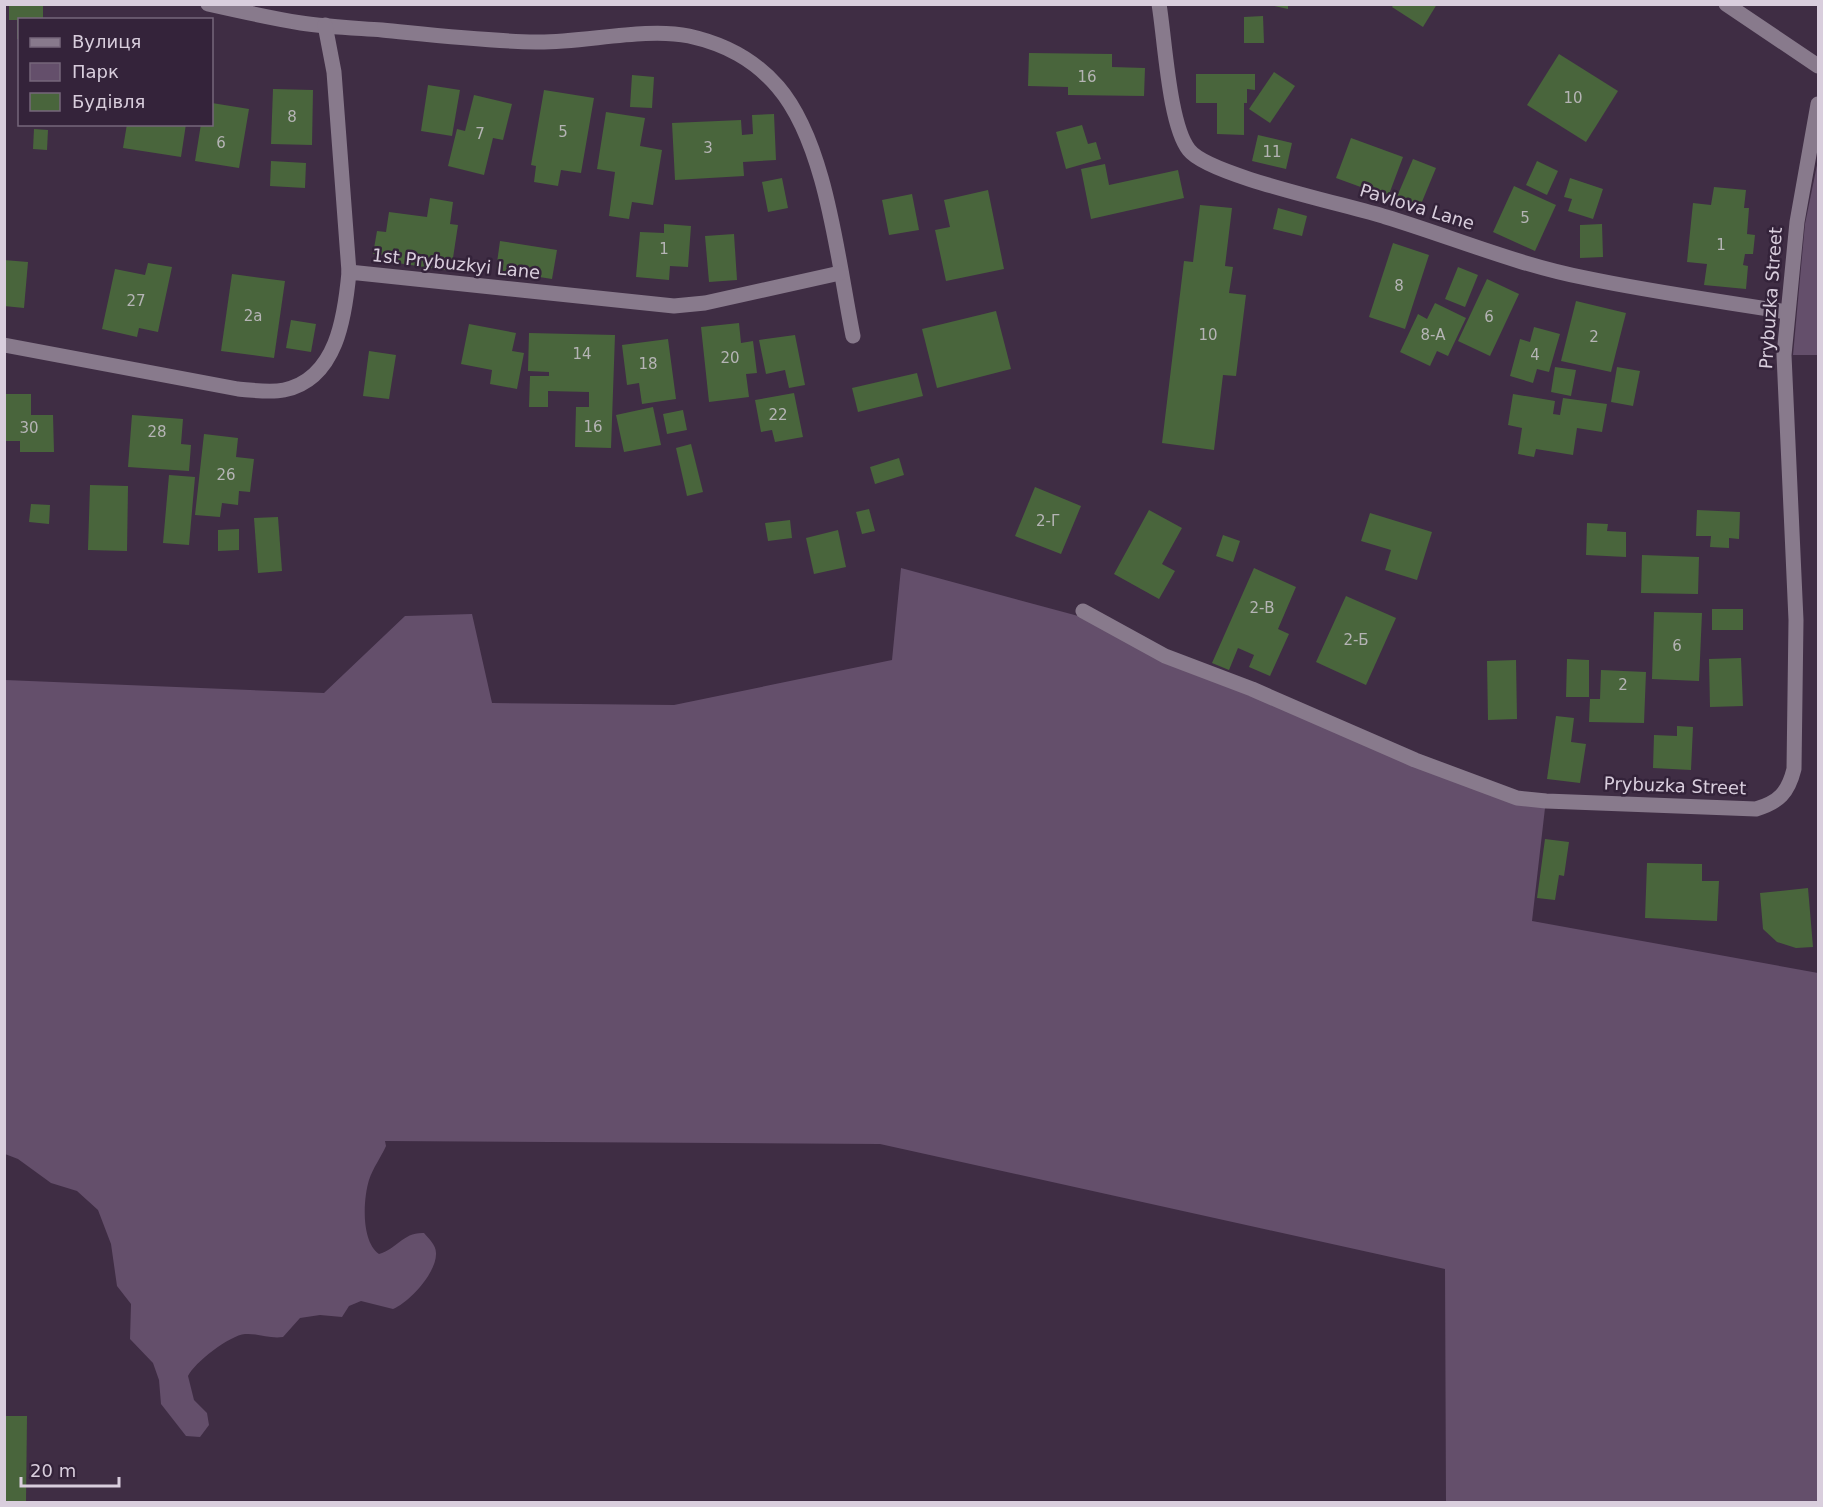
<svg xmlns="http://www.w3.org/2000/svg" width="1823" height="1507" font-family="'DejaVu Sans',sans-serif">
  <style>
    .green { fill: #644f6b }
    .building { fill: #49653c }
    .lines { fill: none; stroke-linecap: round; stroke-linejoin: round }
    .minor { stroke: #887a8c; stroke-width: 15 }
    .labels { text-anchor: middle; stroke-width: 5; stroke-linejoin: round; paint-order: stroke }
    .number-label { font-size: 15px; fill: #b5b4b5 }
    .street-label { font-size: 18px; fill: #d9cedd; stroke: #34233a }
  </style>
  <rect width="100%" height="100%" fill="#3f2d44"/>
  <g class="green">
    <polygon points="1818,160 1818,355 1793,355 1805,224"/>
    <path d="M 901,568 L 1082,617 L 1545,808 L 1532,921 L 1818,973 L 1818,1502 L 1446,1502 L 1445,1269 L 880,1144 L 385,1141 L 386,1146 C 381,1157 373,1168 369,1180 C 363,1200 361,1241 379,1254 C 397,1249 403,1232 424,1233 C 429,1239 436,1245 436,1253 C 437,1272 410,1302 393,1309 L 361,1301 L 349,1306 L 342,1317 L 320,1315 L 300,1318 L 283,1337 C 269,1339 258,1333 245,1334 C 230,1335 194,1363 188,1376 L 194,1400 L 207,1413 L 209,1425 L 200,1437 L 186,1436 L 161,1404 L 159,1380 L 153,1363 L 130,1339 L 131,1304 L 117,1286 L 111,1244 L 98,1210 L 77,1191 L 51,1183 L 18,1159 L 5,1154 L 5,680 L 324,693 L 405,616 L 472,614 L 492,703 L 674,705 L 892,660 Z"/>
  </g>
  <g class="building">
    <polygon points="9,4 43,4 43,20 20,20 20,39 17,39 17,20 9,20"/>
    <polygon points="1266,4 1288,4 1288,9"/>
    <polygon points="1394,4 1437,4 1423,27 1392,7"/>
    <polygon points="1263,16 1264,43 1244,43 1244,17"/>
    <polygon points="1029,53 1112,54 1112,67 1145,68 1144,96 1068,95 1068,87 1028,86"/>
    <polygon points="1559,54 1618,91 1586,142 1527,105"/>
    <polygon points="1274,72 1295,86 1270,123 1249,109"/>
    <polygon points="1196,74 1255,74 1255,90 1247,89 1247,103 1244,103 1244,135 1217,134 1217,103 1196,103"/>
    <polygon points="632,75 654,77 652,108 630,107"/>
    <polygon points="428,85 460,90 452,136 421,131"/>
    <polygon points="273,89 313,90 312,145 271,144"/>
    <polygon points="544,90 594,98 581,173 561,170 558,186 534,182 536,166 531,165"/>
    <polygon points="474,95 512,104 503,140 493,138 484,175 448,166 457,129 465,131"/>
    <polygon points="212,103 249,109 239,168 195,161 201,124 212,124"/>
    <polygon points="606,112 645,118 640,146 662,150 653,205 632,202 629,219 609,216 615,172 597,169"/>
    <polygon points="774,114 776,160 743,162 744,176 675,180 672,123 741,120 742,135 753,134 752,115"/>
    <polygon points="127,124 186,124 181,157 123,148"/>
    <polygon points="1082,125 1088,144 1096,142 1101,159 1066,169 1056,132"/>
    <polygon points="34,129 48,130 47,150 33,149"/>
    <polygon points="1258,135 1292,143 1286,169 1252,161"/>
    <polygon points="1351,138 1403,157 1388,197 1336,178"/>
    <polygon points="1413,159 1436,168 1419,209 1396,199"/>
    <polygon points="271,161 306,163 305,188 270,186"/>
    <polygon points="1537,161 1558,171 1547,195 1526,185"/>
    <polygon points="1105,164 1109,185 1178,170 1184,198 1091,219 1081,169"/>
    <polygon points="782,178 788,208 768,212 762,182"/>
    <polygon points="1570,178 1603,189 1593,219 1568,211 1572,199 1564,197"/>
    <polygon points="1514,186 1556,205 1535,251 1493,232"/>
    <polygon points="1714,187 1746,190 1744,208 1749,208 1747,234 1755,235 1753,254 1745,254 1743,265 1748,266 1746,289 1704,285 1707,264 1687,262 1693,203 1711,205"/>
    <polygon points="988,190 1004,269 946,281 935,230 950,227 944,200"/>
    <polygon points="912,194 919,230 889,235 882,200"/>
    <polygon points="430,198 453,202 450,224 458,225 451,271 384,261 384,255 373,254 377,231 386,232 389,212 427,217"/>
    <polygon points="1200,205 1232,208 1225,266 1233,267 1229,293 1246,295 1236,376 1223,375 1214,450 1162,443 1184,261 1193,262"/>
    <polygon points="1278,208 1307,216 1302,236 1273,229"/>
    <polygon points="664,224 691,226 688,267 670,266 669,280 636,277 640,232 664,233"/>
    <polygon points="1602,224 1603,257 1580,258 1580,225"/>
    <polygon points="734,234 737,280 709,282 705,236"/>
    <polygon points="500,241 557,250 552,279 496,270"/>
    <polygon points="1393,243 1429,255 1405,329 1369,317"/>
    <polygon points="4,260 28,262 24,308 4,306"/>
    <polygon points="148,263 172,267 158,332 139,328 137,337 102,329 115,269 145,275"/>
    <polygon points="1458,267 1478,275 1465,307 1445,299"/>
    <polygon points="232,274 285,281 274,358 221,351"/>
    <polygon points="1487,279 1519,294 1490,356 1458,341"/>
    <polygon points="1576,301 1626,313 1611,372 1561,361"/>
    <polygon points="1435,303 1466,318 1448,356 1437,351 1430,366 1400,352 1418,314 1427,319"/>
    <polygon points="996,311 1011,369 937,388 922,329"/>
    <polygon points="291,320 316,324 311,352 286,348"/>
    <polygon points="739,323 741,343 753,341 757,373 746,374 749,397 709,402 701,327"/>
    <polygon points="469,324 516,333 512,351 524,353 517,389 490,384 492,370 461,364"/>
    <polygon points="1534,327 1560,334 1549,372 1537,369 1533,383 1510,376 1520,339 1530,342"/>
    <polygon points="529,333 615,335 611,448 575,447 576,407 589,407 589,392 548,391 548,407 529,407 530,376 549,376 549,372 528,371"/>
    <polygon points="795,335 805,385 789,388 785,370 766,374 759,340"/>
    <polygon points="668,339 676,399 642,404 639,383 627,385 622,345"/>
    <polygon points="369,351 396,355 389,399 363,396"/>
    <polygon points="1555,367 1576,370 1571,396 1551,392"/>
    <polygon points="1617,367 1640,371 1633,406 1611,402"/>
    <polygon points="917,373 923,396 858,412 852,388"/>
    <polygon points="794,393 803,437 775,442 772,430 761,432 755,400"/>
    <polygon points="4,394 31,394 31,415 53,415 54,452 20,452 20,441 4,441"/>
    <polygon points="1513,394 1555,401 1553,414 1560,415 1563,398 1607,404 1602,432 1577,428 1573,455 1536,449 1534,457 1518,454 1522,428 1508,425"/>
    <polygon points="653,407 661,445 624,452 616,415"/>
    <polygon points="683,410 687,430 667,434 663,414"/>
    <polygon points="132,415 183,419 181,444 191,445 189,471 128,467"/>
    <polygon points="204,434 238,438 236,457 254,459 250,492 239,491 238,505 222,503 220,517 195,515"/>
    <polygon points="691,444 703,492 687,496 676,448"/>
    <polygon points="899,458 904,475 875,484 870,467"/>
    <polygon points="169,475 195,477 189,545 163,543"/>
    <polygon points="90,485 128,486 127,551 88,550"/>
    <polygon points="1035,487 1081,506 1061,554 1015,536"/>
    <polygon points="31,504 50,505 49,524 29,522"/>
    <polygon points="869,509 875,531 862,534 856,512"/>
    <polygon points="1149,510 1182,528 1162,564 1175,571 1159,599 1114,574"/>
    <polygon points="1697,510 1740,512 1739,539 1729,538 1729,548 1710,547 1711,536 1696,536"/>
    <polygon points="1370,513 1432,532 1417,580 1385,570 1391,550 1361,541"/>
    <polygon points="278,517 282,571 258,573 254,518"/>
    <polygon points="790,520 792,538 768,541 765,523"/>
    <polygon points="1587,523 1608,524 1607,531 1626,532 1626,557 1586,555"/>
    <polygon points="239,529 239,550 218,551 218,530"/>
    <polygon points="838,530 846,567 814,574 806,538"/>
    <polygon points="1223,535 1240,541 1233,562 1216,556"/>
    <polygon points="1642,555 1699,557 1698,594 1641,593"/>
    <polygon points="1254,568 1296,587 1278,629 1289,634 1270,676 1249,667 1254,655 1238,648 1229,670 1212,663"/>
    <polygon points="1346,596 1396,618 1366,685 1316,662"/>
    <rect x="1712" y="609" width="31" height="21"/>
    <polygon points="1654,612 1702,613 1699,681 1652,679"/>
    <polygon points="1741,658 1743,706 1710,707 1709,659"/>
    <polygon points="1567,659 1589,660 1589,697 1566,697"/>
    <polygon points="1516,660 1517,719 1488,720 1487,661"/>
    <polygon points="1601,670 1646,672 1644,723 1589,722 1590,699 1600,699"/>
    <polygon points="1556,716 1574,718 1571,742 1586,744 1580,783 1547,779"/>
    <polygon points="1677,726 1693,727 1691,770 1653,768 1654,735 1677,736"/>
    <polygon points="1545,839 1569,842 1564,876 1559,875 1555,900 1537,898"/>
    <polygon points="1647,863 1702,864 1702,881 1719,881 1717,921 1645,918"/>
    <polygon points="1808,888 1813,947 1796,948 1777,942 1763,929 1760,893"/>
    <polygon points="4,1416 27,1416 26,1502 4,1502"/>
  </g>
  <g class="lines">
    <g class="minor">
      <path d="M 208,4 C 239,11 270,18 301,23 C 328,27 355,28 382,30 C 433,35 484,41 536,42 C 583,43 645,27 689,36 C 725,44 754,59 778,87 C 827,144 838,263 853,336"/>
      <path d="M 1159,4 C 1165,40 1169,125 1189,150 C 1209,176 1349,205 1386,217 C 1452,237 1518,265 1586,278 C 1652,292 1720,301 1787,312"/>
      <polyline points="1726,4 1818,66"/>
      <polyline points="325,25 334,72 349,272"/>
      <path d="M 4,345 L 238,389 C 253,390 269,393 284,390 C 337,379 345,316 349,272 L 674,306 L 705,303 L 840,273"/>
      <path d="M 1083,611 L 1165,656 L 1252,689 L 1415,760 L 1517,798 L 1546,801 L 1756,809 C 1779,802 1788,793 1794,769 L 1796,620 L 1784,355 L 1797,222 L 1818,104"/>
    </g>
  </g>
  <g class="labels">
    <g class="number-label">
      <text x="1087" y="82">16</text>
      <text x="1573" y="103">10</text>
      <text x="292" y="122">8</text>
      <text x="563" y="137">5</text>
      <text x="480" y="139">7</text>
      <text x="221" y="148">6</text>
      <text x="708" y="153">3</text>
      <text x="1272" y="157">11</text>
      <text x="1525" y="223">5</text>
      <text x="1721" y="250">1</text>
      <text x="664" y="254">1</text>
      <text x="1399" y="291">8</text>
      <text x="136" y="306">27</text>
      <text x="253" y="321">2а</text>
      <text x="1489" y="322">6</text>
      <text x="1208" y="340">10</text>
      <text x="1433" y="340">8-А</text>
      <text x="1594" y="342">2</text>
      <text x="582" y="359">14</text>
      <text x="1535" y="360">4</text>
      <text x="730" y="363">20</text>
      <text x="648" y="369">18</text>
      <text x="778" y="420">22</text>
      <text x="593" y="432">16</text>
      <text x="29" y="433">30</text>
      <text x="157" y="437">28</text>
      <text x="226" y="480">26</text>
      <text x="1048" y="526">2-Г</text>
      <text x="1262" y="613">2-В</text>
      <text x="1356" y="645">2-Б</text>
      <text x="1677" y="651">6</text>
      <text x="1623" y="690">2</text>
    </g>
    <g class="street-label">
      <text transform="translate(1417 207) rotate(17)" y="6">Pavlova Lane</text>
      <text transform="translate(456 264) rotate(6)" y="6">1st Prybuzkyi Lane</text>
      <text transform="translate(1771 298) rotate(-86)" y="6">Prybuzka Street</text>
      <text transform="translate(1675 786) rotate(2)" y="6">Prybuzka Street</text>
    </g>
  </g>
  <rect width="1823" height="1507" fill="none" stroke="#d9cedd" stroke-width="12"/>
  <rect x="18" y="18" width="195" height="108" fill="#34233a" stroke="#76677b" stroke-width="1.5"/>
  <rect x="30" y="38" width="30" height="9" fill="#887a8c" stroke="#76677b" stroke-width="1.5"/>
  <text x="72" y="48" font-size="18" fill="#d9cedd">Вулиця</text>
  <rect x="30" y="63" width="30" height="18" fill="#644f6b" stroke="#76677b" stroke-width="1.5"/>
  <text x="72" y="78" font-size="18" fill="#d9cedd">Парк</text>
  <rect x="30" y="93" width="30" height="18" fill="#49653c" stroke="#76677b" stroke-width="1.5"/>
  <text x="72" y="108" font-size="18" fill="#d9cedd">Будівля</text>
  <path d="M21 1477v9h98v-9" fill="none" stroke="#d9cedd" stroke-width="3"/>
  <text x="30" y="1477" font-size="18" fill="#d9cedd" stroke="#34233a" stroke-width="4.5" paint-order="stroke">20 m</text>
</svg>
